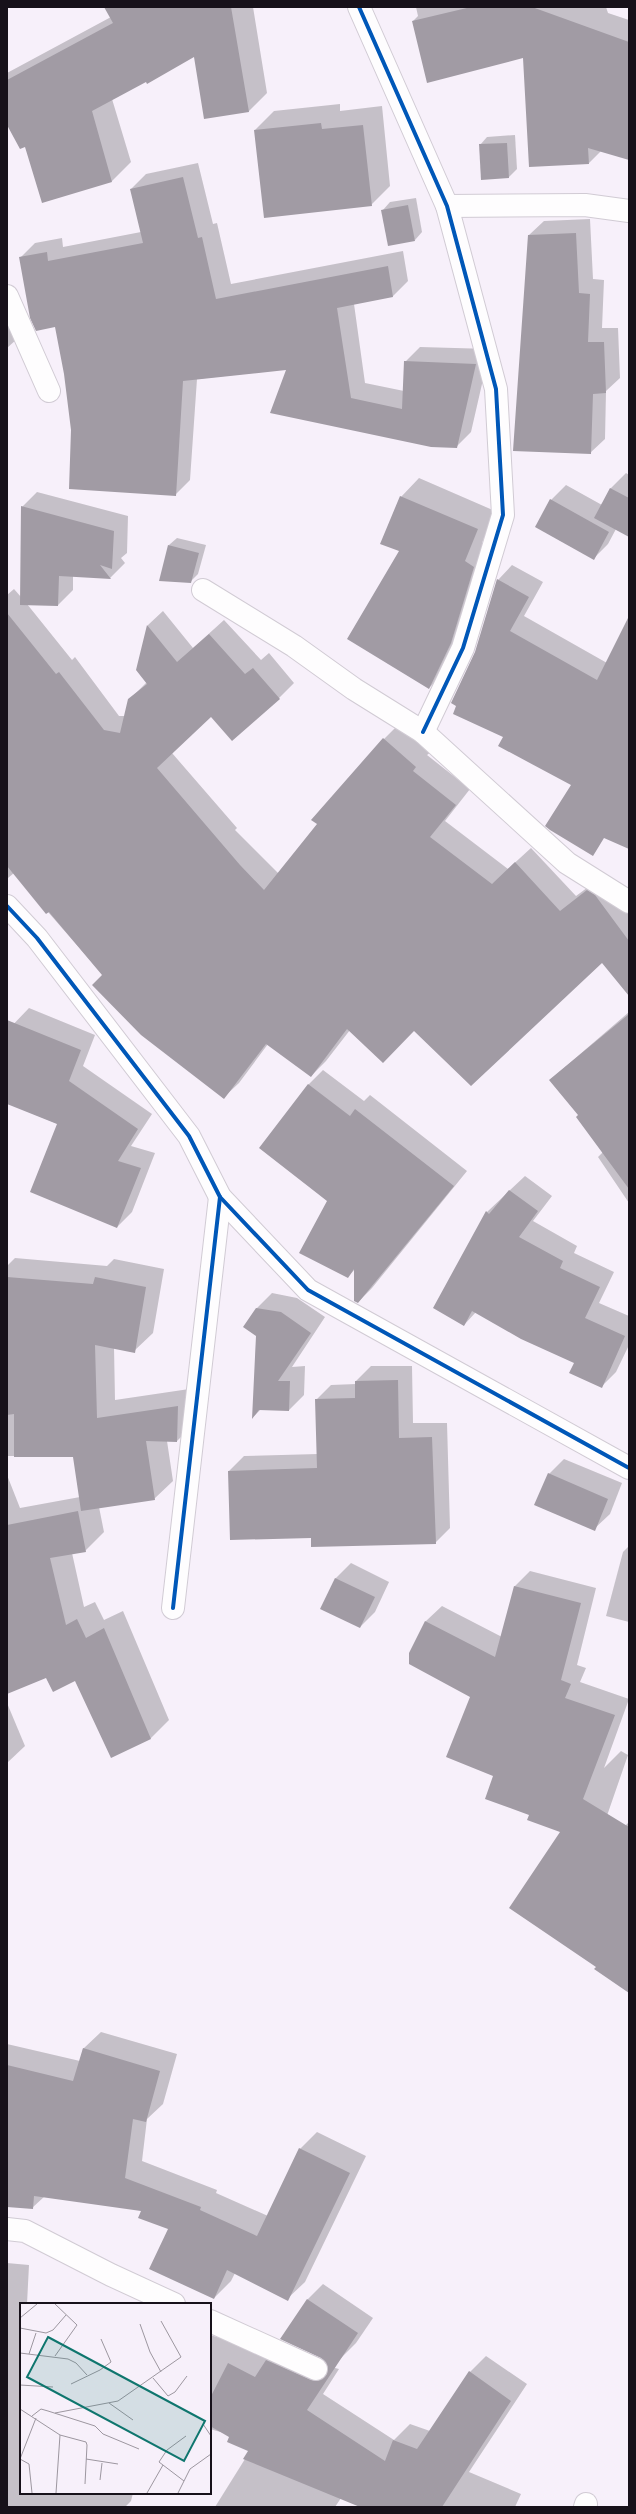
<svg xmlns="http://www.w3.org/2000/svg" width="636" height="2514" font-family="Merriweather,serif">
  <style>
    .shadow { fill: #0003 }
    .building { fill: #a19ba4 }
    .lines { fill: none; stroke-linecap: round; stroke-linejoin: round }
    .street-casing { stroke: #d1cbd4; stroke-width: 24 }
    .street { stroke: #fefdfe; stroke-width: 22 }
    .cycleway-casing { stroke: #fff; stroke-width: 6 }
    .cycleway { stroke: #0057b8; stroke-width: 4 }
    .inset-road { fill: none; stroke: #9d97a0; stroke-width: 1 }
    .view { fill: #0f766e; fill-opacity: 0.15; stroke: #0f766e; stroke-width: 2 }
    .inset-edge { fill: none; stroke: #17111a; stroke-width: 2 }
  </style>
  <rect width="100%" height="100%" fill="#f7f0fa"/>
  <g class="shadow">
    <polygon points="115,7 253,7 267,93 248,112 194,55 112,99 131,162 112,181 43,202 26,145 7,123 7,73 111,17"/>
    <polygon points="416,7 606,7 608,13 629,20 629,159 601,151 589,163 524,57 413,21 418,16"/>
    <polygon points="340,104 340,111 382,106 390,186 371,205 255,130 274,111"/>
    <polygon points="515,135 517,169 509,177 482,179 480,145 487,137"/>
    <polygon points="198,163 213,224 217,223 231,284 403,251 408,281 393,296 354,304 365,383 404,391 405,362 420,347 490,349 471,432 456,447 287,369 197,379 190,480 175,495 72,430 65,374 56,326 20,258 35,243 62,238 63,247 141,232 131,189 146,174"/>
    <polygon points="416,198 422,232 415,240 383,210 390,202"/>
    <polygon points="590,219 593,279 604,280 602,328 618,328 620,378 606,391 605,439 590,453 529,235 544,221"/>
    <polygon points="7,307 17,339 7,348"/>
    <polygon points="626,473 629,475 629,536 616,529 608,544 593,559 551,500 566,485 602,505 611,488"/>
    <polygon points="419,478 495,511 482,543 492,548 447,670 429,688 400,551 401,497"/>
    <polygon points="37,492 128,516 127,553 121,558 125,563 110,578 73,576 73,590 58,605 27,604 72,660 75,657 119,716 125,716 129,700 147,682 137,670 148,625 163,611 193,648 224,620 261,660 269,653 294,683 279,698 211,715 172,753 237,828 235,830 279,874 384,739 399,724 431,752 427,755 470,789 445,821 508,869 531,848 576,896 603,876 629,906 629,994 602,961 414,1030 350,1030 326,1061 311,1076 268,1044 239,1083 223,1098 103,975 14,873 8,878 7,876 7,595 14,589 21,597 22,507"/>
    <polygon points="177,538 206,545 198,574 190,582 169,545"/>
    <polygon points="512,565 543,582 524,616 607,663 629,618 629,848 572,785 504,736 476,652 498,580"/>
    <polygon points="29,1008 95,1035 83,1066 152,1114 131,1146 155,1153 132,1212 117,1227 58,1124 7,1103 7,1031"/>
    <polygon points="629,1012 629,1203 598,1157 603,1152 579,1114 550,1080"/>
    <polygon points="323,1070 364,1101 370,1095 467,1171 372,1288 358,1302 355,1269 348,1277 329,1201 261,1148 309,1084"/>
    <polygon points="525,1176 552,1196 533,1221 577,1246 574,1253 614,1272 599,1303 629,1316 629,1345 616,1372 601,1387 575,1362 476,1312 464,1325 487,1212"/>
    <polygon points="15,1258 107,1266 114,1259 164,1269 153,1333 134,1351 114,1347 115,1400 196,1388 195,1423 177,1441 167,1441 173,1481 154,1499 99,1507 104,1532 85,1551 72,1553 84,1607 95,1602 104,1620 123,1611 169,1720 151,1738 111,1756 76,1680 47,1677 7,1693 7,1475 20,1508 80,1497 74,1456 7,1456 7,1266"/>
    <polygon points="272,1293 297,1298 325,1317 292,1367 305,1366 304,1395 289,1410 261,1409 254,1416 257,1308"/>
    <polygon points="371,1366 412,1366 413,1423 447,1423 450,1528 435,1543 312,1537 229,1471 244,1456 318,1454 316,1400 331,1385 356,1384 356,1381"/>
    <polygon points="564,1459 622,1483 610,1514 594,1529 549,1474"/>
    <polygon points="629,1546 629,1622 606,1616 623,1552"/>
    <polygon points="351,1563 389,1582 375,1612 360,1627 322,1608 336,1578"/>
    <polygon points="530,1571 596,1588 577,1665 586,1668 580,1682 629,1699 604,1768 621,1751 628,1755 592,1859 629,1822 629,1992 597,1967 561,1832 530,1815 494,1775 471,1696 410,1653 426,1621 442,1606 502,1637 515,1586"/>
    <polygon points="7,1703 25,1746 7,1763"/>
    <polygon points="101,2032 177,2054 163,2104 147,2119 142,2161 217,2190 216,2193 268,2216 300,2149 317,2132 366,2156 305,2282 287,2299 235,2273 231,2281 214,2298 169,2229 143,2210 45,2196 32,2208 7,2206 7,2044 80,2061 83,2049"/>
    <polygon points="7,2263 29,2265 27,2304 21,2304 21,2493 133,2493 131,2501 125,2507 7,2507"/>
    <polygon points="323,2284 373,2318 356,2343 341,2358 286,2332 308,2299"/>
    <polygon points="210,2335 238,2343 270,2361 277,2353 339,2369 323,2394 394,2440 410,2424 430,2431 470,2372 486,2356 527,2384 469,2472 521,2494 515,2507 367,2507 341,2498 335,2507 215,2507 250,2451 231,2435 210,2429"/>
  </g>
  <g class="building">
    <polygon points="104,7 231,7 249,112 204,119 194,57 147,84 146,82 92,111 112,182 42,203 25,147 20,149 7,125 7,80 113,23"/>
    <polygon points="471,7 532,7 629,42 629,160 588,148 589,164 529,167 523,58 427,83 412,21"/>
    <polygon points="321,123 322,129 363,125 372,206 264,218 254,130"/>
    <polygon points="507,143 509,178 481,180 479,144"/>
    <polygon points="183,177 198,238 202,237 216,299 388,266 393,297 337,308 351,398 402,409 404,361 476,364 457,448 431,447 270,413 286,370 183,381 176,496 69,489 71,430 64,374 55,327 36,331 30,318 19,257 47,252 48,261 143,243 130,189"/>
    <polygon points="408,205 415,241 388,246 381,210"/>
    <polygon points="576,233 579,293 590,294 588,342 604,342 606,393 593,394 591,454 513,451 528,235"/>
    <polygon points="610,488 629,498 629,537 594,518"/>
    <polygon points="400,496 478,529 465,561 474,567 451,643 429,689 347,639 399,551 380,544"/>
    <polygon points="550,499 609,532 594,560 535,527"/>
    <polygon points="21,506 114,531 112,569 100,565 111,579 59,576 58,606 20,605"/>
    <polygon points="168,545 199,553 191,583 159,581"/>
    <polygon points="497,579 529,597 510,631 597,680 629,616 629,849 604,838 593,856 550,830 545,826 571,785 498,746 503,737 453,714 456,706 451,703 475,652"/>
    <polygon points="7,613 56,674 59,672 104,730 120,733 128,699 147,684 136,670 147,625 177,662 209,634 245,674 253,668 280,699 232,741 211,717 157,768 240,865 264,890 317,824 311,820 383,738 416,767 413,771 456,805 430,837 492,884 515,862 560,911 587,890 595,895 629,941 629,996 602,963 471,1086 414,1031 383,1063 347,1029 311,1077 266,1044 224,1099 141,1035 92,985 102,975 49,912 46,914 7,866"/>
    <polygon points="629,1014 629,1189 576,1117 578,1115 549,1080"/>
    <polygon points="7,1020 81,1050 69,1081 138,1129 118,1161 141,1168 117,1228 30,1192 57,1124 7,1104"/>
    <polygon points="308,1084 350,1116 355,1109 454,1186 358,1303 354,1301 354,1269 348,1278 299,1253 327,1201 259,1148"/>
    <polygon points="509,1190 538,1211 519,1237 563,1261 560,1268 600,1287 585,1318 625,1336 602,1388 569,1373 574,1363 521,1339 472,1311 464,1326 433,1308 486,1211 489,1214"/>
    <polygon points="7,1277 93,1284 95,1277 146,1287 135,1353 95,1345 97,1418 178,1406 177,1442 146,1441 155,1500 81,1511 73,1457 14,1457 14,1414 7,1415"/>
    <polygon points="256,1308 281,1312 311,1333 278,1381 290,1381 289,1411 259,1410 252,1419 256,1336 243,1327"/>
    <polygon points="398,1380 399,1438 432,1437 436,1544 311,1547 311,1538 230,1540 228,1471 317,1468 315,1399 355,1398 355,1381"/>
    <polygon points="548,1473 608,1499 595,1531 534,1505"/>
    <polygon points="78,1511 86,1552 50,1558 66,1625 77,1619 86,1638 104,1628 151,1739 111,1758 75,1681 53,1692 46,1678 7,1694 7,1525"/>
    <polygon points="335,1578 375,1597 360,1628 320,1609"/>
    <polygon points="514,1586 581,1603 561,1680 571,1684 565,1698 615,1715 583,1799 629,1827 629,1993 594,1969 596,1967 509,1908 560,1832 527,1820 529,1815 485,1799 493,1776 446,1757 470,1697 409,1664 409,1653 425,1621 495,1657"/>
    <polygon points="83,2048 160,2071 146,2122 133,2119 125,2178 201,2207 200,2210 257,2236 299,2148 350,2173 288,2301 227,2270 214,2299 149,2269 168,2229 138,2218 141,2211 34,2196 33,2209 7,2207 7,2065 73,2081"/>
    <polygon points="307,2299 358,2333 307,2410 385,2461 393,2440 417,2449 469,2371 511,2401 442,2507 360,2507 243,2459 248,2451 227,2442 229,2437 210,2426 210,2398 228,2363 255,2377 266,2360 311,2380 318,2381 327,2374 328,2367 321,2358 280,2339"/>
  </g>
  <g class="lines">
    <defs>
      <g id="street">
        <polyline points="359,7 447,206 496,389 503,515 463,648 423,732"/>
        <polyline points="447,206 585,205 629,211"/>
        <polyline points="7,296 49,391"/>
        <polyline points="203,590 294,646 354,689 423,732 567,863 629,902"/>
        <polyline points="7,906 37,938 189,1136 220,1197 308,1290 629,1468"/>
        <polyline points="173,1608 220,1197"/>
        <polyline points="7,2229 25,2231 111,2275 174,2304"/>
        <polyline points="210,2321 316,2369"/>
        <polyline points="585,2507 586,2504"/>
      </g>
    </defs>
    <use href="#street" class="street-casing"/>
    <use href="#street" class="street"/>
    <defs>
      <g id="cycleway">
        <polyline points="359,7 447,206 496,389 503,515 463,648 423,732"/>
        <polyline points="7,906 37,938 189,1136 220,1197 308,1290 629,1468"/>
        <polyline points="173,1608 220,1197"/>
      </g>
    </defs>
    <use href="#cycleway" class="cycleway-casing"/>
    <use href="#cycleway" class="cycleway"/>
  </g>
  <g transform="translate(20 2303)">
    <rect width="191" height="191" fill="#f7f0fa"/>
    <path class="inset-road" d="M 0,15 L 17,1M 120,21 L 130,49 L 141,69M 0,25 L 26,30 L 33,27 L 46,12M 0,50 L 48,56 L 56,60 L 67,72M 9,51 L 16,30M 35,53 L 57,22 L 35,1M 133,75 L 148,93 L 155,89 L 167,73M 51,81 L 80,67 L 91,59 L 81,36M 0,82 L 33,84M 89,100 L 113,117M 0,106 L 40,132 L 36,190M 35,110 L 98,98 L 161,54 L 141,18M 12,113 L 21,106 L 28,108 L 75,123 L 83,131 L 119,146M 183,121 L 191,133M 40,132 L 66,139 L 67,142 L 65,181M 0,156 L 16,115M 0,156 L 9,161 L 12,190M 66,156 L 98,161M 80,177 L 82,160M 164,178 L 139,159 L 147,147 L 166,133M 127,190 L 143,162M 158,190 L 170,166 L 191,151"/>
    <path class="view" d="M 28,34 L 185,118 L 164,158 L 7,74 Z"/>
    <rect width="191" height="191" class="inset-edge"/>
  </g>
  <rect width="636" height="2514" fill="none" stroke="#17111a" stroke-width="16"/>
</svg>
